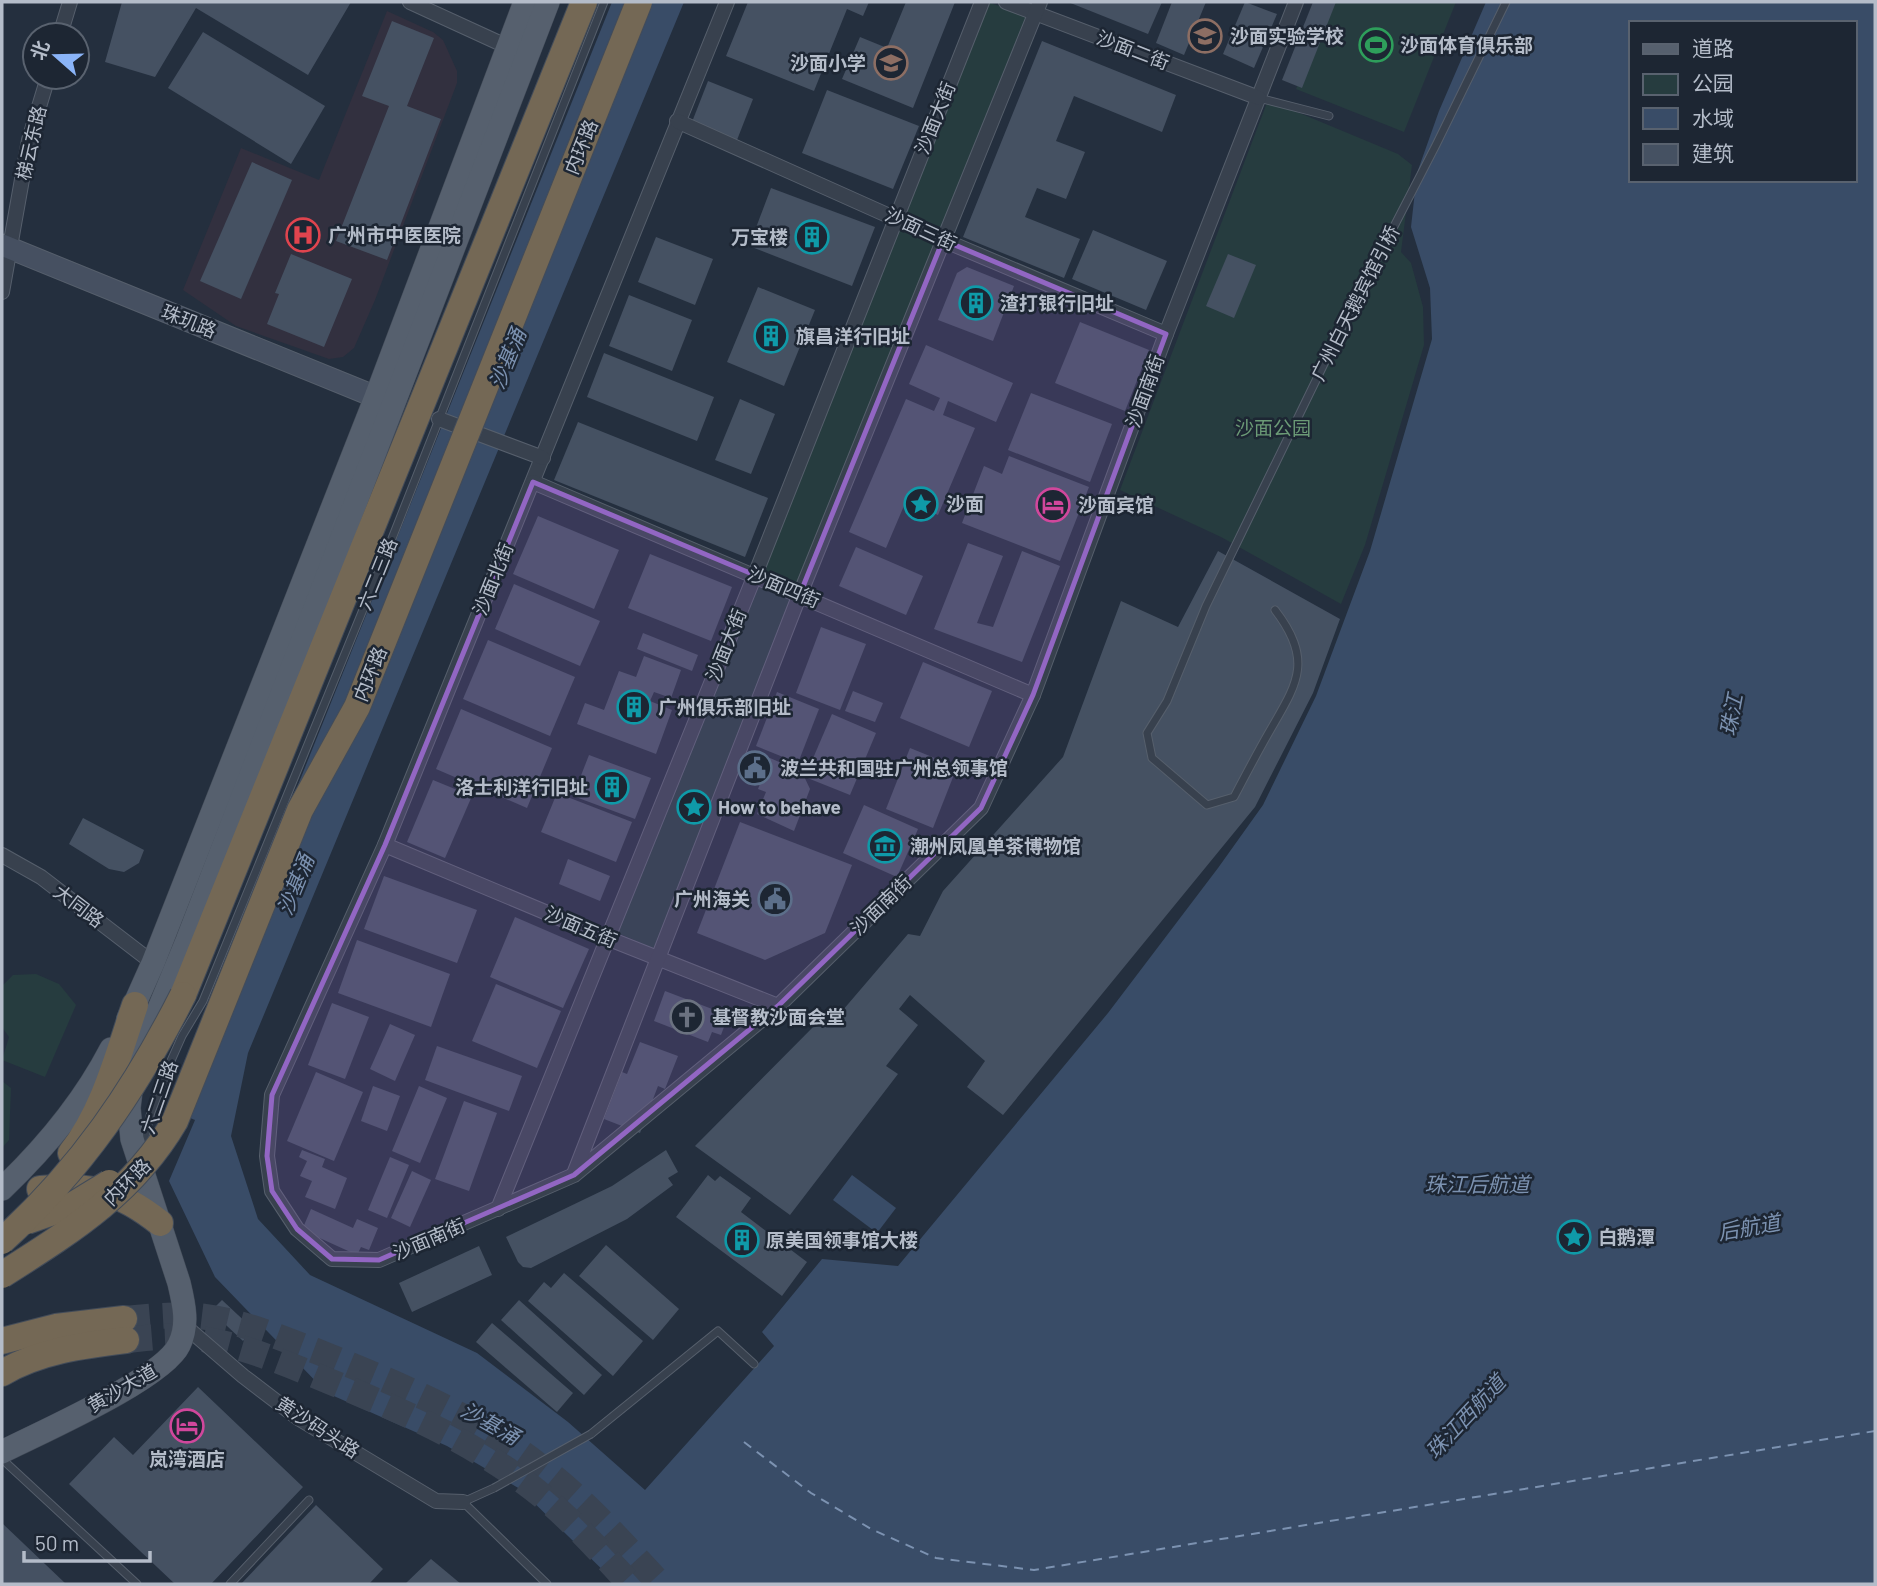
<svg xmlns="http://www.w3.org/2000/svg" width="1877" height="1586" font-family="Barlow,'Noto Sans SC',sans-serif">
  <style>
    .medical { fill: #32303f }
    .green { fill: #263c3f }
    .water { fill: #394c67; fill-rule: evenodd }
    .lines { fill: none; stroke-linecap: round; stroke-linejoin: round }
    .ferry { stroke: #7c92b1; stroke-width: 2; stroke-dasharray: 9 7; stroke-linecap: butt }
    .building { fill: #455162 }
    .highway-tunnel { stroke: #3a4453; stroke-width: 26; stroke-dasharray: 26 13; stroke-linecap: butt }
    .lane-casing { stroke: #565f6c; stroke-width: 9 }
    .street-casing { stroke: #565f6c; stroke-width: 16 }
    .secondary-casing { stroke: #565f6c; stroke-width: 23 }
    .primary-casing { stroke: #414a57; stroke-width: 24 }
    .highway-casing { stroke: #434c59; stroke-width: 28 }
    .lane { stroke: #38414e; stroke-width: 7 }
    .street { stroke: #38414e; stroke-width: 14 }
    .secondary { stroke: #465061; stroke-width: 21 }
    .primary { stroke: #56606e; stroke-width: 23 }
    .highway { stroke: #746855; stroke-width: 26 }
    .lane-bridge-casing { stroke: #565f6c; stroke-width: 9; stroke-linecap: butt }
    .highway-bridge-casing { stroke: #434c59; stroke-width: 28; stroke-linecap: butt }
    .lane-bridge { stroke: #38414e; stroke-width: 7 }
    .highway-bridge { stroke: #746855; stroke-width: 26 }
    .marked { fill: #9266c3; fill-opacity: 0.2; stroke: #9266c3; stroke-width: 5; stroke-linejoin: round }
    .labels { text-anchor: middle; stroke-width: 5; stroke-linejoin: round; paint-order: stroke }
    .poi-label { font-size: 19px; font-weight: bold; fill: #b4bcc9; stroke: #1d2633; text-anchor: start }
    .street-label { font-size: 19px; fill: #b4bcc9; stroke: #1d2633 }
    .park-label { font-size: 19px; fill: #6b9a76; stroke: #1d2633 }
    .water-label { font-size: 21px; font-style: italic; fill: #7c92b1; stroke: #1d2633 }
  </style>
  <rect width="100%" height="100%" fill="#242f3e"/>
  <polygon class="medical" points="387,11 433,32 443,40 457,71 457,83 375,300 354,348 343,357 329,359 236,326 183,290 241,148 319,180"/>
  <g class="green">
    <polygon points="987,2 1030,16 941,227 902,212"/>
    <polygon points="1330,2 1456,2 1404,132 1296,89"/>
    <polygon points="1268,100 1398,154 1412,165 1401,252 1411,263 1423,307 1424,345 1365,545 1341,604 1221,537 1120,490"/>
    <polygon points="897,227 935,243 796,587 761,573"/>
    <polygon points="757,582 793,596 655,949 613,931"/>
    <polygon points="36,974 59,984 76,1005 45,1077 2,1060 9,1037 2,1027 2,986 13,975"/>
    <polygon points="2,1081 11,1088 9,1140 2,1148"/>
  </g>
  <g class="water">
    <path d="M 612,2 L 684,2 L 248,1053 L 231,1136 L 258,1219 L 310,1275 L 477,1353 L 568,1422 L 645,1490 L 774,1346 L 762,1332 L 822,1259 L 898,1266 L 1108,1013 L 1218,868 L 1263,805 L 1316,696 L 1370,551 L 1432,339 L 1430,288 L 1411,227 L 1417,173 L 1439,111 L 1486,2 L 1875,2 L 1875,1584 L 617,1584 L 520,1489 L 447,1446 L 327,1393 L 215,1277 L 169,1181 L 195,1120 L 168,1109 ZM 1630,23 L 1854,23 L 1854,180 L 1630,180 Z"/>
    <polygon points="852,1175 896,1208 877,1233 833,1200"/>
  </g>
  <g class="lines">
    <polyline class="ferry" points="744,1442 811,1493 871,1529 936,1558 1034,1570 1875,1431"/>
  </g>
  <g class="building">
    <polygon points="122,2 351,2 308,75 196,8 155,77 105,62"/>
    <polygon points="748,2 869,2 863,16 847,9 814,91 726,56"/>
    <polygon points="906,2 955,2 913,108 842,79 860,37 887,48"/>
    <polygon points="1068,2 1162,2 1148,34"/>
    <polygon points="1172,2 1206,2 1184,55 1156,43"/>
    <polygon points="1245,2 1277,14 1254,68 1223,54"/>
    <polygon points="1313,2 1336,2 1302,88 1282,80"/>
    <polygon points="392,21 434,38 407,106 441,119 387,260 336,241 389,106 362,96"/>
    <polygon points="203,32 325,106 291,164 168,88"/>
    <polygon points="1042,41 1176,95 1162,132 1074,96 1056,141 1085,152 1066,199 1037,188 1025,217 1080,239 1064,278 963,237"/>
    <polygon points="708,81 753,99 737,140 692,122"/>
    <polygon points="827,90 919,126 893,189 802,153"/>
    <polygon points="252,162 292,180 241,299 200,281"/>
    <polygon points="771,188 875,227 852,286 749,246"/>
    <polygon points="1093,230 1167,261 1146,310 1072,279"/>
    <polygon points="656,237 713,259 695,305 638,282"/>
    <polygon points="291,254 352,279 324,347 267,324 279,294 275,293"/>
    <polygon points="1228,254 1256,265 1234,318 1206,306"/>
    <polygon points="967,267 1014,286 993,341 938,320 957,273"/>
    <polygon points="758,287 815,310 784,386 727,362"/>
    <polygon points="629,295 692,320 672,371 609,346"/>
    <polygon points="1080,322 1149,350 1125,411 1055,383"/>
    <polygon points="926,345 1013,383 996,422 948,401 943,415 975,428 938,515 906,501 886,548 849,532 906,399 934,411 940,398 909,384"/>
    <polygon points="604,353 714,397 697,441 587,397"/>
    <polygon points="1031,393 1112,424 1090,482 1008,450"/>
    <polygon points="740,399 775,414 751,474 715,460"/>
    <polygon points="578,422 768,498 745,557 554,480"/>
    <polygon points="1009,456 1089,487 1060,561 962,523 984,466 1002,474"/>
    <polygon points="538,516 619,550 594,609 513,574"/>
    <polygon points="968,543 1003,556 977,623 993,627 1022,551 1060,566 1022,662 934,629"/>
    <polygon points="856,547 923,576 906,615 839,586"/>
    <polygon points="1218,551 1340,619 1313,693 1255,807 1003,1115 967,1087 985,1061 910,995 899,1009 918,1025 886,1066 898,1074 790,1215 695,1146 823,1017 831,1024 908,934 920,936 943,891 1063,757 1121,601 1178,627"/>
    <polygon points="650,554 732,587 711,641 628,608"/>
    <polygon points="514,584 600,621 580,666 495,629"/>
    <polygon points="821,627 866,644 840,710 796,693"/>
    <polygon points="643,633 698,655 692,671 637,649"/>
    <polygon points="488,640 575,677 550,736 463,699"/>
    <polygon points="644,656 681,670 671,698 654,692 650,701 672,710 656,754 577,724 585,703 604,710 619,671 636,677"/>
    <polygon points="923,662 992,691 969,747 900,718"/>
    <polygon points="853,691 883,703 875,722 845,711"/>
    <polygon points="777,692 819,709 798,763 756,746"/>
    <polygon points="461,709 552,748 527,808 436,769"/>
    <polygon points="832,714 876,733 850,795 805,777"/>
    <polygon points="910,748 957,767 933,828 886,809"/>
    <polygon points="589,755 651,778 635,819 573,796"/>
    <polygon points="770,758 802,772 810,789 794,831 757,814 766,792 758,789"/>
    <polygon points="433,780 472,796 445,858 407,842"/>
    <polygon points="557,793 632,822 616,862 541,832"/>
    <polygon points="864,805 918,829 897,877 843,853"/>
    <polygon points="83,818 144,850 139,863 124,872 109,869 69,844"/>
    <polygon points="740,822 852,865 825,933 765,960 697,933"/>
    <polygon points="568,859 610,876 600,901 559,884"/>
    <polygon points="384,876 477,910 457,963 364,929"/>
    <polygon points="515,917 589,949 563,1008 490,977"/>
    <polygon points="357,940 450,974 431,1027 338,993"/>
    <polygon points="496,984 561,1011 537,1068 472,1041"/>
    <polygon points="665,991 720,1012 716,1023 724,1027 721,1035 712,1032 708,1042 654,1021"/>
    <polygon points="332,1003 369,1017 345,1079 308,1065"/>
    <polygon points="390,1024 415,1035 395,1081 370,1069"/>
    <polygon points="640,1042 678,1056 665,1089 658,1086 640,1133 604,1119 622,1072 627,1074"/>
    <polygon points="437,1046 522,1076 509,1111 425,1080"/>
    <polygon points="316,1072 363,1092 334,1161 287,1141"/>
    <polygon points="373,1086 400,1096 387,1131 361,1121"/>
    <polygon points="419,1086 447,1098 420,1163 392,1151"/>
    <polygon points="464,1101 497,1113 469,1191 435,1179"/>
    <polygon points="302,1150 325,1159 322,1167 347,1178 335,1209 305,1197 312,1181 300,1176 307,1161 299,1157"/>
    <polygon points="666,1150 678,1172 668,1178 673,1185 627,1219 531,1268 523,1267 518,1262 506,1237 612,1186"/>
    <polygon points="390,1157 409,1165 387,1218 368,1210"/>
    <polygon points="412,1171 431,1180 410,1227 391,1218"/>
    <polygon points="708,1175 715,1181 720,1176 751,1198 741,1212 807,1262 782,1296 676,1217"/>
    <polygon points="311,1209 353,1228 357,1219 378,1228 369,1250 361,1247 357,1255 302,1230"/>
    <polygon points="606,1245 679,1309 653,1340 579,1276"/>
    <polygon points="479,1246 492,1275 412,1312 399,1283"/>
    <polygon points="564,1273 643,1341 613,1376 528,1301 544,1282 551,1288"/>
    <polygon points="222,1300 253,1329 243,1341 211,1311"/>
    <polygon points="519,1300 602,1375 584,1395 501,1320"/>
    <polygon points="492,1323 573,1393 557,1412 476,1342"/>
    <polygon points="198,1387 303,1487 211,1584 175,1584 69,1484 114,1437 133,1455"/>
    <polygon points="316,1505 383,1569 369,1584 241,1584"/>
    <polygon points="2,1523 66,1584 2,1584"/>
    <polygon points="431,1559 461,1584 405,1584"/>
  </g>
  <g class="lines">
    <g class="highway-tunnel">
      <path d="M 124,1319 C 148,1317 174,1314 198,1316 C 239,1320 278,1337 316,1351 C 393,1382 472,1414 538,1465 C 584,1499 622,1543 660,1584"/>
      <path d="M 126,1340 C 147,1338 168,1335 189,1337 C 238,1343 285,1363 331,1382 C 398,1409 464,1438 523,1481 C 563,1510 597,1548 630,1584"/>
    </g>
    <defs>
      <g id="lane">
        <polyline points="1259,98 1329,116"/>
        <path d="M 1275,610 C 1315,662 1296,685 1268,734 C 1256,755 1245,776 1234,797 L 1207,805 L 1152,758 L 1147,733 L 1167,701 L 1206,606 L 1340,331 L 1436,145 L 1506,2"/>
        <polyline points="143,1145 151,1112 170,1063 182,1036 203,1001 389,546 604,2"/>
        <polyline points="591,1434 718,1331 754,1364"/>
        <polyline points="2,1459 137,1584"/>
        <polyline points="494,1488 463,1502 547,1584"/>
        <polyline points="230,1584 309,1500"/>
      </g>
      <g id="street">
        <polyline points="410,2 508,47"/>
        <polyline points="727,2 385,845 272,1095 267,1156 272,1191 297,1229 332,1259 379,1260 574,1175 778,1006 981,808 1033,695 1166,334 1296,2"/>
        <polyline points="1006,2 1259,98"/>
        <polyline points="60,35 70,2"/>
        <polyline points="677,121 943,240 1166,334"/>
        <polyline points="2,292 29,140 48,77"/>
        <polyline points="439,419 543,458"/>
        <polyline points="533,482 1033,695"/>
        <polyline points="385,845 607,938 778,1006"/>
        <polyline points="2,855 41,877 153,963"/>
        <polyline points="574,1174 800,594 1040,2"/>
        <polyline points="498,1209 755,575 982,2"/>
        <polyline points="185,1326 243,1376 298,1418 436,1501 463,1502"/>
      </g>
      <polyline id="secondary" points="2,245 376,397"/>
      <g id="primary">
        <polyline points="128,1019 153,963 376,397 525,2"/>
        <path d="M 2,1189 C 46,1147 83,1103 111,1049"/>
        <path d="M 2,1452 C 39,1433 163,1379 179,1345 C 189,1325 184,1304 179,1283 L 132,1139 L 129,1108 L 132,1082 L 141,1052 L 187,941 L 548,2"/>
      </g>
      <g id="highway">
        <polyline points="183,995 584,2"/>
        <path d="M 71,1153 C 104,1111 118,1055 135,1005"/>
        <path d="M 40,1189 C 94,1186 117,1189 160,1223"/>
        <polyline points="2,1341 56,1327 124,1319"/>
        <path d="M 2,1373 C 39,1351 84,1345 126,1340"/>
      </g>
    </defs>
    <use href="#lane" class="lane-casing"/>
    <use href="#street" class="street-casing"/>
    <use href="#secondary" class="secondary-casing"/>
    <use href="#primary" class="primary-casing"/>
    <use href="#highway" class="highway-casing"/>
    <use href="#lane" class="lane"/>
    <use href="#street" class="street"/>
    <use href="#secondary" class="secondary"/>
    <use href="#primary" class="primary"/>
    <use href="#highway" class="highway"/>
    <defs>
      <polyline id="lane-bridge" points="494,1488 591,1434"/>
      <g id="highway-bridge">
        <polyline points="27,1221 73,1205 109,1183"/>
        <path d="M 2,1241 C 81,1169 135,1090 183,995"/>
        <path d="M 2,1275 C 71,1231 133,1193 175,1121 L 300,810 L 357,707 L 639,2"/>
      </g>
    </defs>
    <use href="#lane-bridge" class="lane-bridge-casing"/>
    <use href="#highway-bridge" class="highway-bridge-casing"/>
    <use href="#lane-bridge" class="lane-bridge"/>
    <use href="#highway-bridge" class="highway-bridge"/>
  </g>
  <path class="marked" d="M 943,240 L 1166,334 L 1033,695 L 981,808 L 778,1006 L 574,1175 L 379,1260 L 332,1259 L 297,1229 L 272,1191 L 267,1156 L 272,1095 L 385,845 L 533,482 L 800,594 Z"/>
  <defs>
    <symbol id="school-ring" viewBox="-11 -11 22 22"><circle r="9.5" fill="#1d2633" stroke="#8d6e63" stroke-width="1.5"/><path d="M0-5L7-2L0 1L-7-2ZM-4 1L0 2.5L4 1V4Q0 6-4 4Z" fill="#8d6e63"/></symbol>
    <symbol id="stadium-ring" viewBox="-11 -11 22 22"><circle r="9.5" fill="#1d2633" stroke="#2e9e5b" stroke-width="1.5"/><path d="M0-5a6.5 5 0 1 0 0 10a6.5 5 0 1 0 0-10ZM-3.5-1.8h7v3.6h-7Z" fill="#2e9e5b"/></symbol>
    <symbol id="hospital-ring" viewBox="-11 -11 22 22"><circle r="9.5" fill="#1d2633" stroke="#e0444e" stroke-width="1.5"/><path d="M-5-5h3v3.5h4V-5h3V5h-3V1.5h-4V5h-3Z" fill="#e0444e"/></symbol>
    <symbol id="building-ring" viewBox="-11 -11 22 22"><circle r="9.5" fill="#1d2633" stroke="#0f9aa8" stroke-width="1.5"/><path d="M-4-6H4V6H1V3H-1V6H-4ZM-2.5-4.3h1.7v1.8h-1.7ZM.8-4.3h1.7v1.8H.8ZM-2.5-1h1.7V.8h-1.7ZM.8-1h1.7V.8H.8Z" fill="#0f9aa8"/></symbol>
    <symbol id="sight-ring" viewBox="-11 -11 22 22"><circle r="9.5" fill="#1d2633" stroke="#0f9aa8" stroke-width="1.5"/><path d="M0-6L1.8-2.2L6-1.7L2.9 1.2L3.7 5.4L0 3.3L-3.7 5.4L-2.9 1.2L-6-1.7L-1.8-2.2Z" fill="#0f9aa8"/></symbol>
    <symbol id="hotel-ring" viewBox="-11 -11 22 22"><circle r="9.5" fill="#1d2633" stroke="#d1479c" stroke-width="1.5"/><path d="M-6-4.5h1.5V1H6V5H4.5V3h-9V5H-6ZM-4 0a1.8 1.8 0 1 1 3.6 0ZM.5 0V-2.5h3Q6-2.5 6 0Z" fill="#d1479c"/></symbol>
    <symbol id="civic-ring" viewBox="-11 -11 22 22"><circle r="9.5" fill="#1d2633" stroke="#5c6f8a" stroke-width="1.5"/><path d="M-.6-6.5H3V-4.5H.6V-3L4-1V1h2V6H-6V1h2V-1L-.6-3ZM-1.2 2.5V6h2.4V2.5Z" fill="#5c6f8a"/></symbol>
    <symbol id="museum-ring" viewBox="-11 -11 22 22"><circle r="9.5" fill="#1d2633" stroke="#0f9aa8" stroke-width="1.5"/><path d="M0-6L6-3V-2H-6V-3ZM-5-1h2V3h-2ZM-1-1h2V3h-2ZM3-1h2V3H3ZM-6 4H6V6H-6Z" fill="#0f9aa8"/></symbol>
    <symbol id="church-ring" viewBox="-11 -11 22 22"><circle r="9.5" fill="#1d2633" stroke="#6b7280" stroke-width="1.5"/><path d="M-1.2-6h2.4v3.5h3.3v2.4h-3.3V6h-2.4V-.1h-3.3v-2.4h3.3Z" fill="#6b7280"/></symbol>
  </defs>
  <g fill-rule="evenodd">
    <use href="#school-ring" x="1186" y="17" width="38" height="38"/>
    <use href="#stadium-ring" x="1357" y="26" width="38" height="38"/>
    <use href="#school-ring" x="872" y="44" width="38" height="38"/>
    <use href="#hospital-ring" x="284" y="216" width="38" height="38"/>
    <use href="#building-ring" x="793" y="218" width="38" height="38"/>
    <use href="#building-ring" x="957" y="284" width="38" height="38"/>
    <use href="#building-ring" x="752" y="317" width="38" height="38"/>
    <use href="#sight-ring" x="902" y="485" width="38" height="38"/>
    <use href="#hotel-ring" x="1034" y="486" width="38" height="38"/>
    <use href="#building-ring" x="615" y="688" width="38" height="38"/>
    <use href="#civic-ring" x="736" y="749" width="38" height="38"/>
    <use href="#building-ring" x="593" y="768" width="38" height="38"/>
    <use href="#sight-ring" x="675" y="788" width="38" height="38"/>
    <use href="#museum-ring" x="866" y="827" width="38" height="38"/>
    <use href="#civic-ring" x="756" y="880" width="38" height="38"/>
    <use href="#church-ring" x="668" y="998" width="38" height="38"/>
    <use href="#sight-ring" x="1555" y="1218" width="38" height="38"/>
    <use href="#building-ring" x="723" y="1221" width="38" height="38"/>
    <use href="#hotel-ring" x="168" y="1407" width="38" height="38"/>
  </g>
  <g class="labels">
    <g class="poi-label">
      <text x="1230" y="43">沙面实验学校</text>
      <text x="1400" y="52">沙面体育俱乐部</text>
      <text x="866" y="70" text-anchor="end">沙面小学</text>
      <text x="328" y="242">广州市中医医院</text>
      <text x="788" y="244" text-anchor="end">万宝楼</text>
      <text x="1000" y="310">渣打银行旧址</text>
      <text x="796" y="343">旗昌洋行旧址</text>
      <text x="946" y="511">沙面</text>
      <text x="1078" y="512">沙面宾馆</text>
      <text x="658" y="714">广州俱乐部旧址</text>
      <text x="780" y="775">波兰共和国驻广州总领事馆</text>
      <text x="588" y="794" text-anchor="end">洛士利洋行旧址</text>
      <text x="718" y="814">How to behave</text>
      <text x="910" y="853">潮州凤凰单茶博物馆</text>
      <text x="750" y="906" text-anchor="end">广州海关</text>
      <text x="712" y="1024">基督教沙面会堂</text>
      <text x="1598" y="1244">白鹅潭</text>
      <text x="766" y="1247">原美国领事馆大楼</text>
      <text x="187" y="1466" text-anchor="middle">岚湾酒店</text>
    </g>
    <g class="street-label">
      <text transform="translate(1133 50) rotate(21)" y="7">沙面二街</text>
      <text transform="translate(935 118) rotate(-68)" y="7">沙面大街</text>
      <text transform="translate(31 143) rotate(-77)" y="7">梯云东路</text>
      <text transform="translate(581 147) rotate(-68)" y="7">内环路</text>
      <text transform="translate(921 229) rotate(25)" y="7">沙面三街</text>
      <text transform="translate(1355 303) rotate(-63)" y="7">广州白天鹅宾馆引桥</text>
      <text transform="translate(189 321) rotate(22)" y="7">珠玑路</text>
      <text transform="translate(1145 391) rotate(-70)" y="7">沙面南街</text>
      <text transform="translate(377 574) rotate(-68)" y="7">六二三路</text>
      <text transform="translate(493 579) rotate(-68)" y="7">沙面北街</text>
      <text transform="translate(784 587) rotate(23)" y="7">沙面四街</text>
      <text transform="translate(726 645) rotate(-68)" y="7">沙面大街</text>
      <text transform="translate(370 674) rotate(-68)" y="7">内环路</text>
      <text transform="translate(881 905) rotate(-44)" y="7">沙面南街</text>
      <text transform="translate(79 906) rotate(37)" y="7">大同路</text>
      <text transform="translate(581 927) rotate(23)" y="7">沙面五街</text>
      <text transform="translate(159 1097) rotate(-71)" y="7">六二三路</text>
      <text transform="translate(127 1182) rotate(-45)" y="7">内环路</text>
      <text transform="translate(429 1239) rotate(-23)" y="7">沙面南街</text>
      <text transform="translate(122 1388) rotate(-30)" y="7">黄沙大道</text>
      <text transform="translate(318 1427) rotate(33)" y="7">黄沙码头路</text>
    </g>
    <g class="park-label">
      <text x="1273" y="435">沙面公园</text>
    </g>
    <g class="water-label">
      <text transform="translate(508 359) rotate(-68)" y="7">沙基涌</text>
      <text transform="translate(1732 715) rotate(-79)" y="7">珠江</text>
      <text transform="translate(296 885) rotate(-68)" y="7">沙基涌</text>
      <text x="1477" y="1192">珠江后航道</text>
      <text transform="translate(1749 1228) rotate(-10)" y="7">后航道</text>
      <text transform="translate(1466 1417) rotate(-47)" y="7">珠江西航道</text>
      <text transform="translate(490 1424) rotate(29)" y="7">沙基涌</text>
    </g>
  </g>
  <rect width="1877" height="1586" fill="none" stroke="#b4bcc9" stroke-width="7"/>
  <rect x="1629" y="21" width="228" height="161" fill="#1d2633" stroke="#59626f" stroke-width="2"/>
  <rect x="1643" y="44" width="35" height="10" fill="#56606e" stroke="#59626f" stroke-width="2"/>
  <text x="1692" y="56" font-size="21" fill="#b4bcc9">道路</text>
  <rect x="1643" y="74" width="35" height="21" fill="#263c3f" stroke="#59626f" stroke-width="2"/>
  <text x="1692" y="91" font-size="21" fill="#b4bcc9">公园</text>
  <rect x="1643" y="108" width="35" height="21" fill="#394c67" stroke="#59626f" stroke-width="2"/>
  <text x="1692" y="126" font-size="21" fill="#b4bcc9">水域</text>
  <rect x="1643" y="144" width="35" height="21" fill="#455162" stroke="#59626f" stroke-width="2"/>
  <text x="1692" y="161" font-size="21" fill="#b4bcc9">建筑</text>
  <g transform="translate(56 56) rotate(290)"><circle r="33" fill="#1d2633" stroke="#59626f" stroke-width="2"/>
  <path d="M0-5L12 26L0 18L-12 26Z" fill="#8ab4f8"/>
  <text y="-10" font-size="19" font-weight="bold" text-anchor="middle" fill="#b4bcc9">北</text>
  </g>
  <path d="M24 1551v10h126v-10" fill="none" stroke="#b4bcc9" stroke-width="3.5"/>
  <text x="35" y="1551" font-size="21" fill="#b4bcc9" stroke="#1d2633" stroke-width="5" paint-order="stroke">50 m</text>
</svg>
